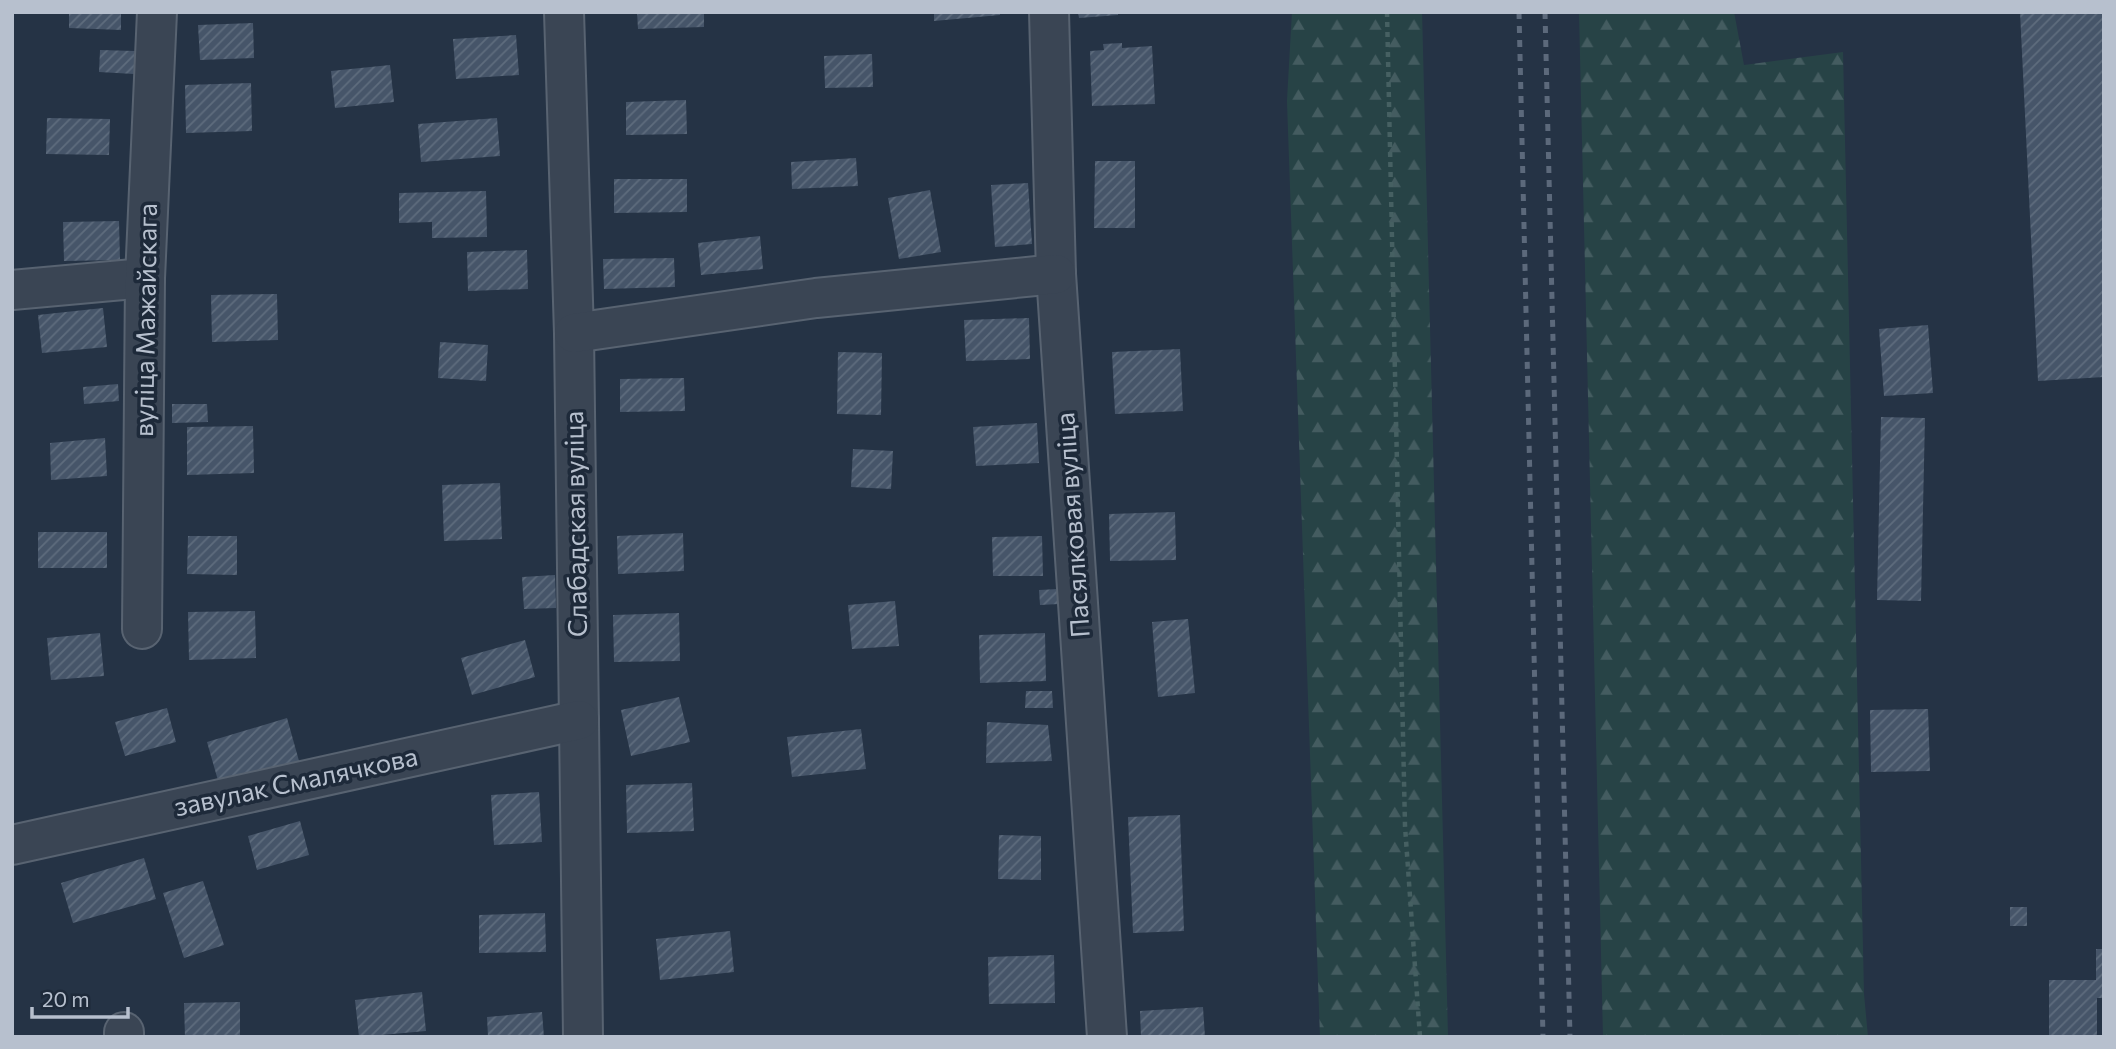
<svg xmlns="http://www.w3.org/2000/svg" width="2116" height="1049" font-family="Commissioner,sans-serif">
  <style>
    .forest { fill: url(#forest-firs) }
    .building { fill: url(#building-hatch) }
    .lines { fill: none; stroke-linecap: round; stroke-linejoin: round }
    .minor-casing { stroke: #586371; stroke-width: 42 }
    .path { stroke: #466062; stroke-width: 4.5; stroke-dasharray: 5 5; stroke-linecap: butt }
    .minor { stroke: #3a4554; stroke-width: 38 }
    .rail { stroke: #5c697b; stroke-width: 5; stroke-dasharray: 7 7; stroke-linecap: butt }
    .labels { text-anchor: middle; stroke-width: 7; stroke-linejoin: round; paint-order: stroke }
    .street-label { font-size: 26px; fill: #b7c0ce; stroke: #1e2a3a }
  </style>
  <defs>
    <pattern id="forest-firs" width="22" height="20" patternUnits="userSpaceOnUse" patternTransform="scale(1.75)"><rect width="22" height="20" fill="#274346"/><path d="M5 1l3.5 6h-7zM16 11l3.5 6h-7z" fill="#445c60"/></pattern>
    <pattern id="building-hatch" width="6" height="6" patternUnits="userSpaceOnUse" patternTransform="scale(1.75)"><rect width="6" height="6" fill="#465569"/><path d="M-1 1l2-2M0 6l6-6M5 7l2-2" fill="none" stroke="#5e6c7d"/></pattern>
  </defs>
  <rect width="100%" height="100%" fill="#253345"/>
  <g class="forest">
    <polygon points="1292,12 1422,12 1448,1037 1320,1037 1287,101"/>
    <polygon points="1579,12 1734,12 1744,65 1843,52 1864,994 1868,1037 1603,1037"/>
  </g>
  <g class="building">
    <polygon points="69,12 121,12 121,30 69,28"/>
    <polygon points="637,12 704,12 704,27 638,29"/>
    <polygon points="934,12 1000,12 1000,15 934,21"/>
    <polygon points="1078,12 1118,12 1118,15 1079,18"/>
    <polygon points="2020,12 2104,12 2104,377 2038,381"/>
    <polygon points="253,23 254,58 200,60 198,25"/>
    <polygon points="516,35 519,75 456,79 453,39"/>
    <polygon points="1122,43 1122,48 1152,46 1155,104 1092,106 1090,51 1104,50 1103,44"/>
    <polygon points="100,50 135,51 134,74 99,72"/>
    <polygon points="872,54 873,87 825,88 824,56"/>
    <polygon points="390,65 394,102 335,108 331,71"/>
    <polygon points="251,83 252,131 186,133 185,85"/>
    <polygon points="686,100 687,134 626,135 626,102"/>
    <polygon points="47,118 110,119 109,155 46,154"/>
    <polygon points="497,118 500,156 421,162 418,124"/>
    <polygon points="856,158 858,186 792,189 791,162"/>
    <polygon points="1095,161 1135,161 1135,228 1094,228"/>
    <polygon points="614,179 687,179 687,212 614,213"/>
    <polygon points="1028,183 1032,244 995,247 991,185"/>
    <polygon points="930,190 941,252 899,259 888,198"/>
    <polygon points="486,191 487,237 432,238 432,222 399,223 399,193"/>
    <polygon points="119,221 120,260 64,261 63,222"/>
    <polygon points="760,236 763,269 701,275 698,243"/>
    <polygon points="527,250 528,289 468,291 467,252"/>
    <polygon points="674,258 675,287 604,289 603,259"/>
    <polygon points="277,294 278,340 212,342 211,295"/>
    <polygon points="103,308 107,347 42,353 38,315"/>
    <polygon points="1029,318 1030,359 966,361 964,320"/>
    <polygon points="1928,325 1933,393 1884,396 1879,329"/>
    <polygon points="440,342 488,345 486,381 438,378"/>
    <polygon points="1180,349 1183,411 1115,414 1112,352"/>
    <polygon points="838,352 882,353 881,415 837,414"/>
    <polygon points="684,378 685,411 620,412 620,379"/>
    <polygon points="118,384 119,401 84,404 83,387"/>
    <polygon points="172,404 207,404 208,422 172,423"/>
    <polygon points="1881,417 1925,418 1921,601 1877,600"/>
    <polygon points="1037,423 1039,463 976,466 973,427"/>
    <polygon points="253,426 254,473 187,475 187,427"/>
    <polygon points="105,438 107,476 51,480 50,443"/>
    <polygon points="853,449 893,451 891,489 851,487"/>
    <polygon points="500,483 502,539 444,541 442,485"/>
    <polygon points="1175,512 1176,560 1110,561 1109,514"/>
    <rect x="38" y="532" width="69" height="36"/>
    <polygon points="683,533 684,571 618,574 617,536"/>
    <polygon points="188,536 237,536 237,575 187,574"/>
    <polygon points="1042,536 1043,576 993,576 992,537"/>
    <polygon points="555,575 556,608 524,609 522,577"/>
    <polygon points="1058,589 1059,604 1040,605 1039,590"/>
    <polygon points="895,601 899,646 852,649 848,605"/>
    <polygon points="255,611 256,658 189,660 188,612"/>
    <polygon points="679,613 680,661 614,662 613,615"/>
    <polygon points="1188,619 1195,693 1158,697 1152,622"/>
    <polygon points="100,633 104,676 51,680 47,638"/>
    <polygon points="1045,633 1046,681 980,683 979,635"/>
    <polygon points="525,640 535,677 472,695 461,658"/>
    <polygon points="1026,691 1052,691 1053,708 1025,708"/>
    <polygon points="679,697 690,742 631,756 621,710"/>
    <polygon points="167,708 176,742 125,756 115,722"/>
    <polygon points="1928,709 1930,771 1871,772 1870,710"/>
    <polygon points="287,718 299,761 219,784 207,742"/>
    <polygon points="987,722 1048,725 1052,761 986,763"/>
    <polygon points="861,729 866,769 792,777 787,737"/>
    <polygon points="692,783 694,831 627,833 626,785"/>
    <polygon points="539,792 542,842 494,845 491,795"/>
    <polygon points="1180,815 1184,931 1133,933 1128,817"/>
    <polygon points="300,821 309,855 257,870 248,836"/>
    <polygon points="999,835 1041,836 1041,880 998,879"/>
    <polygon points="144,858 156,899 73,923 61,883"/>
    <polygon points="203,881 224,945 184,958 163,893"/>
    <rect x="2010" y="907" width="17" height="19"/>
    <polygon points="545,913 546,952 479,953 479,915"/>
    <polygon points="730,931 734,972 660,980 656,939"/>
    <polygon points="2096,949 2104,949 2104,998 2097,998 2097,1037 2049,1037 2049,980 2096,980"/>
    <polygon points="1054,955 1055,1003 989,1004 988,957"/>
    <polygon points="422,992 426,1031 359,1037 355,1000"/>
    <polygon points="240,1002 240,1037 185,1037 184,1003"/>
    <polygon points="1203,1007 1205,1037 1141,1037 1140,1011"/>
    <polygon points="542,1012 544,1037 488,1037 487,1017"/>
  </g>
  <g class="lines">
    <defs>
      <g id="minor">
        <polyline points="564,12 574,333 583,1037"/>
        <polyline points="1049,12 1056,274 1107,1037"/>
        <polyline points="12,290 145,278"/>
        <polyline points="574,333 816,298 1056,274"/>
        <polyline points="142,629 145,278 157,12"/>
        <polyline points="12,845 579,720"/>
        <polyline points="124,1037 124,1032"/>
      </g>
    </defs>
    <use href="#minor" class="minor-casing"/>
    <polyline class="path" points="1387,12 1405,826 1420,1037"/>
    <use href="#minor" class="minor"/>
    <g class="rail">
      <polyline points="1519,12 1543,1037"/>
      <polyline points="1545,12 1570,1037"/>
    </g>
  </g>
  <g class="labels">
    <g class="street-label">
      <text transform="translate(146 320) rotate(-89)" y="9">вуліца Мажайскага</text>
      <text transform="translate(576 524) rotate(-91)" y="9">Слабадская вуліца</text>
      <text transform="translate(1073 525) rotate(-94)" y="9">Пасялковая вуліца</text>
      <text transform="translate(296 782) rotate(-12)" y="9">завулак Смалячкова</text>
    </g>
  </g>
  <rect width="2116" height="1049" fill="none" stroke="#b7c0ce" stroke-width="28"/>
  <path d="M32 1007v10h96v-10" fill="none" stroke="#b7c0ce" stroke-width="3.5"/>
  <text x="42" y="1007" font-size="21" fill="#b7c0ce" stroke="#1e2a3a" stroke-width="5" paint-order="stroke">20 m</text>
</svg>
